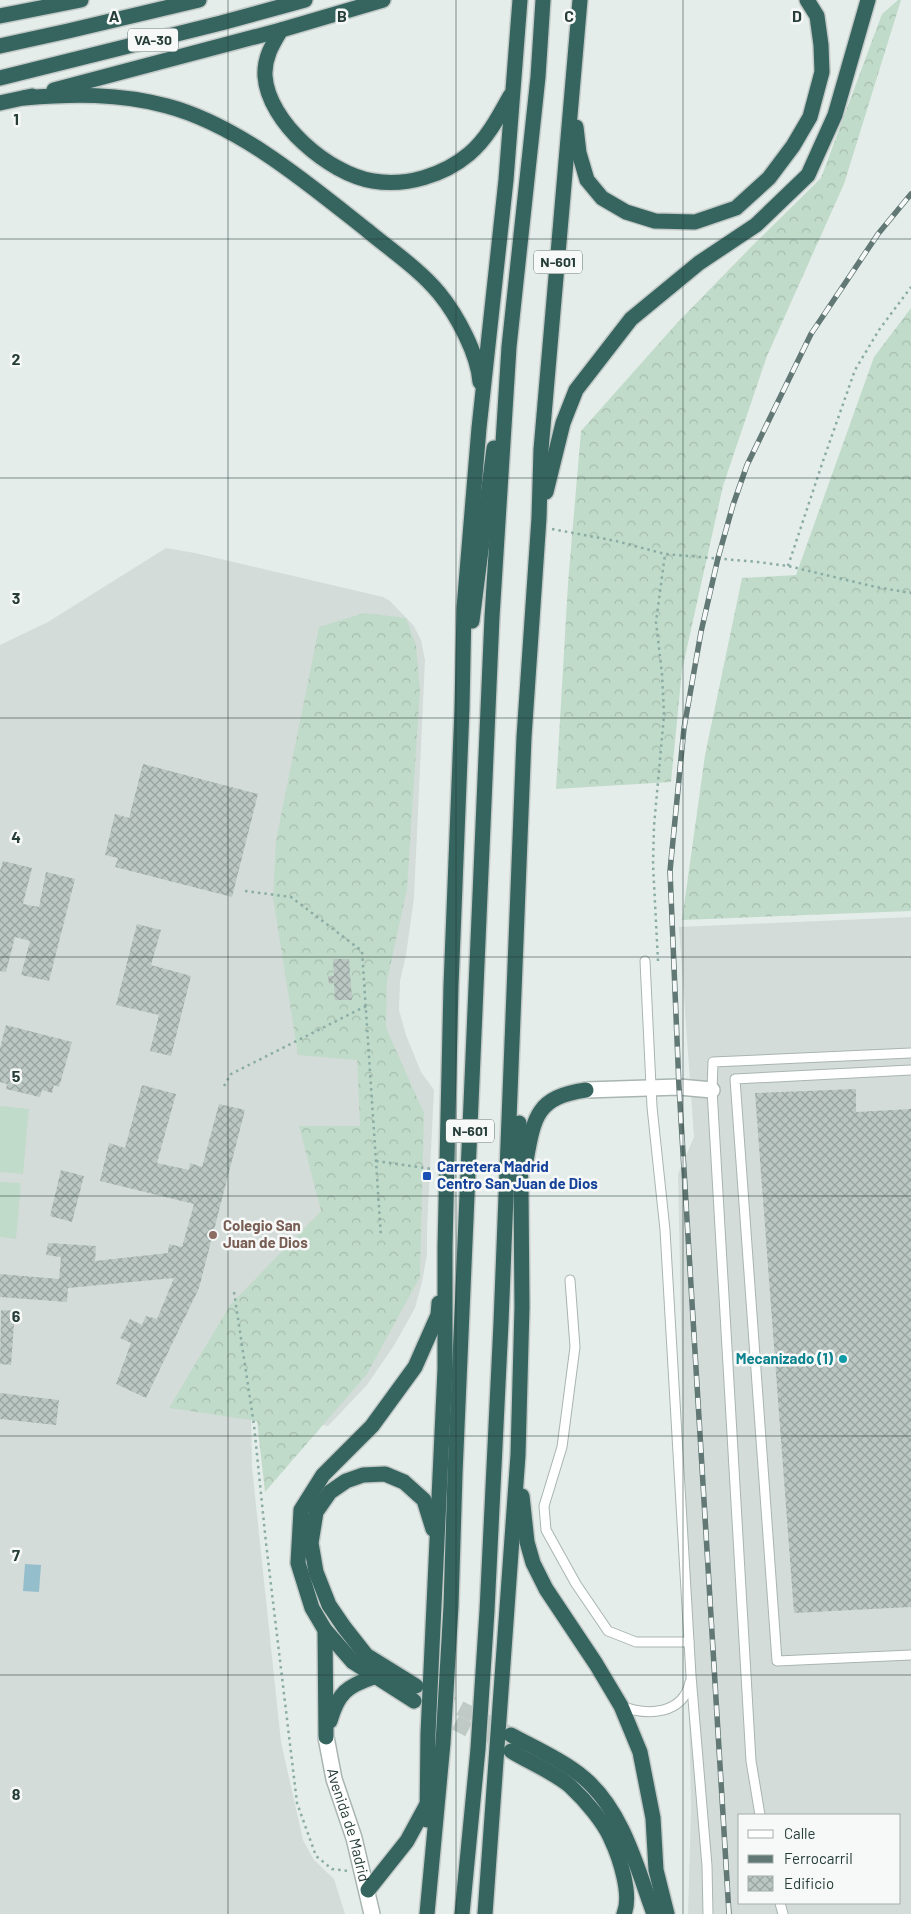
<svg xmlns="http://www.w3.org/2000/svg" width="911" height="1914" font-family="Barlow,sans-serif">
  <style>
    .built { fill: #d4dcd9; fill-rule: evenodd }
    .forest { fill: url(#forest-crowns) }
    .park { fill: #c1dbca }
    .water { fill: #94becb }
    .building { fill: url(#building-cross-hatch) }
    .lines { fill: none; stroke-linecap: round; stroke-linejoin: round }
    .highway-tunnel { stroke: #bfcac6; stroke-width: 15; stroke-dasharray: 15 8; stroke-linecap: butt }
    .lane-casing { stroke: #a8b5b1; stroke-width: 11 }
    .street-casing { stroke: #a8b5b1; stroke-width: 18 }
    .highway-casing { stroke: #c2c9c7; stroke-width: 18 }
    .path { stroke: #8aaca4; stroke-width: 2.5; stroke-dasharray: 2.5 4; stroke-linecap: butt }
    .lane { stroke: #fff; stroke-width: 9 }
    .street { stroke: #fff; stroke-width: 15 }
    .highway { stroke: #36655f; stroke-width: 15 }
    .rail-casing { stroke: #617874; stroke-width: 5.5 }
    .rail { stroke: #f6f9f8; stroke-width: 4; stroke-dasharray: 11; stroke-linecap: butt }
    .grid { fill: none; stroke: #263d38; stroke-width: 1; stroke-opacity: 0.55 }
    .transit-dot { fill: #1a4fb4; stroke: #f6f9f8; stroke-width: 2 }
    .education-dot { fill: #8d6e63; stroke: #f6f9f8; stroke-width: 2 }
    .culture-dot { fill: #0f9aa8; stroke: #f6f9f8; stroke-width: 2 }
    .labels { text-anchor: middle; stroke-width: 5; stroke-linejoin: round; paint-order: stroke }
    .shield { fill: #f6f9f8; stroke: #647572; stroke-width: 1 }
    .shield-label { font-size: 14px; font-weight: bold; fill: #263d38 }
    .transit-label { font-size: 15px; font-weight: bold; fill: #164399; stroke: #f6f9f8; text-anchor: start }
    .education-label { font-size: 15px; font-weight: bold; fill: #785e54; stroke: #f6f9f8; text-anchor: start }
    .culture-label { font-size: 15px; font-weight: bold; fill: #0d838f; stroke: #f6f9f8; text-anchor: end }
    .street-label { font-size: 15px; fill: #263d38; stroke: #f6f9f8 }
    .grid-label { font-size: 16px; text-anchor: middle; font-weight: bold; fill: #263d38; stroke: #f6f9f8; stroke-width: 5; stroke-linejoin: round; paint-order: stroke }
  </style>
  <defs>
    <pattern id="forest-crowns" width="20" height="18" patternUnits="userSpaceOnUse" patternTransform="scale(1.25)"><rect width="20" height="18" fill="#c1dbca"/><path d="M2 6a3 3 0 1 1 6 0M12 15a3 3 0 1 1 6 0" fill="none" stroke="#a6bdae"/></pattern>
    <pattern id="building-cross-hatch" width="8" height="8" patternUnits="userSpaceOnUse" patternTransform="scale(1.25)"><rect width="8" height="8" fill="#bbc7c3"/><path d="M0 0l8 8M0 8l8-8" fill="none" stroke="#98a39f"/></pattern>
  </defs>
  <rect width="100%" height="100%" fill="#e5edea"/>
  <g class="built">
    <polygon points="166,548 195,553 383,597 390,601 414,626 421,640 425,660 414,898 406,955 400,981 399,1010 406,1035 421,1072 434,1090 427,1229 427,1255 422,1282 415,1308 395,1344 367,1385 328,1426 251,1411 252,1467 281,1742 303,1840 314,1860 334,1879 345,1914 0,1914 0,645 48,622"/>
    <path d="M 911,917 L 911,1914 L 688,1914 L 691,1809 L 678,1174 L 694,1137 L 679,927 ZM 740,1815 L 900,1815 L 900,1903 L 740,1903 Z"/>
  </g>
  <g class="forest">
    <polygon points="898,0 901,0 844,184 767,356 723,486 682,670 671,782 556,789 568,583 581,431 677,323 751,247 821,178 882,14"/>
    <polygon points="911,308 911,911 682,920 705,755 742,578 796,575 874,357"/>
    <polygon points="364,613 406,618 416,645 420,690 407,889 387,981 386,1028 424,1113 420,1277 367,1374 265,1492 257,1421 169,1408 230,1305 321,1211 299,1126 360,1126 357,1060 298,1055 273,898 276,840 319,627"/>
  </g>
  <g class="park">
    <polygon points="0,1106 29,1109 23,1174 0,1172"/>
    <polygon points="0,1182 21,1183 16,1239 0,1237"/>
  </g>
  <polygon class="water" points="25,1564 41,1565 39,1592 23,1591"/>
  <g class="building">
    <polygon points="143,764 258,794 232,897 115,867 118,858 105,855 115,814 129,818"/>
    <polygon points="3,861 32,868 23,904 39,907 46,872 75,879 49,981 21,975 30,941 15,937 6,972 0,971 0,871"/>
    <polygon points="137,924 161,930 151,965 191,976 171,1056 150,1051 159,1015 116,1005"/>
    <polygon points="333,959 349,959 352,1000 335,1000 334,983 329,984 328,976 334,976"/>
    <polygon points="6,1025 72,1042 59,1087 54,1085 52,1093 42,1090 40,1097 6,1089 7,1084 0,1082 0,1048"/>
    <polygon points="142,1085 176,1094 157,1163 189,1170 190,1163 202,1167 219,1104 245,1110 199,1288 146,1398 116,1384 131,1343 120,1338 130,1319 142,1325 146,1316 157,1319 174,1278 68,1288 67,1302 0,1297 0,1274 59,1279 61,1257 46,1255 48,1243 96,1246 95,1261 168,1253 169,1244 182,1247 194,1204 100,1181 109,1143 125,1148"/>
    <polygon points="856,1089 856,1112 911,1109 911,1607 794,1613 755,1093"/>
    <polygon points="61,1170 84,1176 72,1222 50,1216"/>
    <polygon points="1,1310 19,1311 18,1325 14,1324 11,1365 0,1364"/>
    <polygon points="0,1393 59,1400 56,1425 0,1419"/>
  </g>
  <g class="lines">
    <g class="highway-tunnel">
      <polyline points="419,1687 510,1734"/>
      <polyline points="435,1712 508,1750"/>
    </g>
    <defs>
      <g id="lane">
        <polyline points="645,961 652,1107 665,1230 691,1676 707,1866 708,1914"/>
        <polyline points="911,1070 735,1079 777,1661 911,1655"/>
        <polyline points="570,1280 575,1347 562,1447 544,1506 546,1530 576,1584 608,1631 636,1642 689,1642"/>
        <path d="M 621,1706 C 647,1716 683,1715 690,1682"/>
        <polyline points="760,1815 751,1761 712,1090 713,1062 911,1053"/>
        <polyline points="780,1903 783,1914"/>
      </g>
      <g id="street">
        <polyline points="586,1090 679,1087 712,1090"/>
        <path id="s1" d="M 326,1737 L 334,1779 L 354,1838 L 372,1914"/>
      </g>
      <g id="highway">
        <polyline points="0,16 81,0"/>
        <path d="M 281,30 C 272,45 264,58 265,76 C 268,122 329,174 373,181 C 406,187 444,175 469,154 C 487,139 499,116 510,96"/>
        <polyline points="0,46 68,31 199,0"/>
        <polyline points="0,78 221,23 305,0"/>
        <polyline points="54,90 281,30 383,0"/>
        <path d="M 24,98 C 72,94 119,93 167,106 C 239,125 310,185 368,231 C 392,251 419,269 439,293 C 457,315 478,354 480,382"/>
        <polyline points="0,103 32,96"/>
        <polyline points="576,127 579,153 587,180 602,198 626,212 655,221 695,222 736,208 769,178 793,146 810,117 822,72 821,45 817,16 807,0"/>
        <polyline points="546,492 563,423 576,390 631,319 699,263 756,225 808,175 835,115 868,0"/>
        <polyline points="472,621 494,448"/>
        <path d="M 526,1161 C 534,1116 537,1097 586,1090"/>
        <polyline points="522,1496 527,1542 533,1563 546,1589 596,1664 621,1706 640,1752 653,1818 656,1870 667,1914"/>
        <polyline points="325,1630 326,1737"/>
        <polyline points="416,1686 366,1655 344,1627 329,1605 316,1572 311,1543 316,1512 330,1492 346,1481 363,1475 385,1474 404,1482 424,1500 433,1529"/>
        <polyline points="414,1701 353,1662 325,1630 312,1608 298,1563 301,1510 323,1475 372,1426 415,1367 438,1315 439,1303"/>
        <path d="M 330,1721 C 338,1693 347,1686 374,1677"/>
        <path d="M 511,1735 C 533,1747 566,1762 584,1778 C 623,1811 637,1868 654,1914"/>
        <path d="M 511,1751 C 527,1761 559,1775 571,1787 C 585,1800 604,1822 611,1839 C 620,1858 632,1895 624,1914"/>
        <polyline points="427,1820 428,1734 445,1369 445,1247 451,986 462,708 464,608 479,428 506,180 520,0"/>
        <polyline points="368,1890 407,1841 426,1806"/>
        <polyline points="427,1914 443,1743 451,1606 455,1474 492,617 509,347 538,77 543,0"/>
        <polyline points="462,1914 478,1749 487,1611 501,1323 524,737 539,518 541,450 580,0"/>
        <polyline points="485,1914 518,1455 522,1307 521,1189 519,1123"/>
      </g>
    </defs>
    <use href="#lane" class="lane-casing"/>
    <use href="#street" class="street-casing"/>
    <use href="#highway" class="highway-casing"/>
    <g class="path">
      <polyline points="552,529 616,541 665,554 758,562 788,566 876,587 911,593"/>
      <polyline points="788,566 823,461 855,370 879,330 911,287"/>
      <polyline points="245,891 291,897 362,951 381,1237"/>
      <polyline points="658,961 653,864 654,826 664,715 662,674 656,622 665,554"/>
      <polyline points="224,1086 231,1074 366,1006"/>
      <polyline points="376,1161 432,1169"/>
      <polyline points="234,1292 254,1425 266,1543 297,1803 316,1856 332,1869 348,1871"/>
    </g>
    <use href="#lane" class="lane"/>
    <use href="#street" class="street"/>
    <use href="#highway" class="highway"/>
    <defs>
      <polyline id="rail" points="729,1914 679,1087 670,871 684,728 701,632 718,558 733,505 747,465 811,334 878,234 911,194"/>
    </defs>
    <use href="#rail" class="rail-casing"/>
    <use href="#rail" class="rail"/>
  </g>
  <path class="grid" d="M 228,0 L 228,1914M 456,0 L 456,1914M 683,0 L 683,1914M 0,239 L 911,239M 0,478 L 911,478M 0,718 L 911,718M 0,957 L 911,957M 0,1196 L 911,1196M 0,1436 L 911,1436M 0,1675 L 911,1675"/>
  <rect class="transit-dot" x="422" y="1171" width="10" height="10" rx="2.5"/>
  <circle class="education-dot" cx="213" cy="1235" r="5"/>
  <circle class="culture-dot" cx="843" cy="1359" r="5"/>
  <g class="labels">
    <g class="shield">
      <rect x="128" y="28.5" width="50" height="23" rx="4"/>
      <rect x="534" y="250.5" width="48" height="23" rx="4"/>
      <rect x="446" y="1119.5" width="48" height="23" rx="4"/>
    </g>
    <g class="shield-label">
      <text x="153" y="45">VA-30</text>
      <text x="558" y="267">N-601</text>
      <text x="470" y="1136">N-601</text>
    </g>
    <g class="transit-label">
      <text x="437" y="1172">Carretera Madrid<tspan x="437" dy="17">Centro San Juan de Dios</tspan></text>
    </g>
    <g class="education-label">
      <text x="223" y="1231">Colegio San<tspan x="223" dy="17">Juan de Dios</tspan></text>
    </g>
    <g class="culture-label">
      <text x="833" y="1364">Mecanizado (1)</text>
    </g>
    <g class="street-label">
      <text dy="5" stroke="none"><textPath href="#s1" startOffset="91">Avenida de Madrid</textPath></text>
    </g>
  </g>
  <g class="grid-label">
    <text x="114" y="22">A</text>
    <text x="342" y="22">B</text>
    <text x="569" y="22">C</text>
    <text x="797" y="22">D</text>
    <text x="16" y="125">1</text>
    <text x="16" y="365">2</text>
    <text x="16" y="604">3</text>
    <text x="16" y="843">4</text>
    <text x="16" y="1082">5</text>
    <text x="16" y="1322">6</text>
    <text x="16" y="1561">7</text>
    <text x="16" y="1800">8</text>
  </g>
  <rect x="738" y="1814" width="162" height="90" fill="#f6f9f8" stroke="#a3aeab"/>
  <rect x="748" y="1830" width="25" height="8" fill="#ffffff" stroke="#a3aeab"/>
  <text x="784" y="1839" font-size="15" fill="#263d38">Calle</text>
  <rect x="748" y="1855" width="25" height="8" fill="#617874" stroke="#a3aeab"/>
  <text x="784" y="1864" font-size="15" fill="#263d38">Ferrocarril</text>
  <rect x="748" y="1876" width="25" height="15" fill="url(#building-cross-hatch)" stroke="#a3aeab"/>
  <text x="784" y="1889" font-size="15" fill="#263d38">Edificio</text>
</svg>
